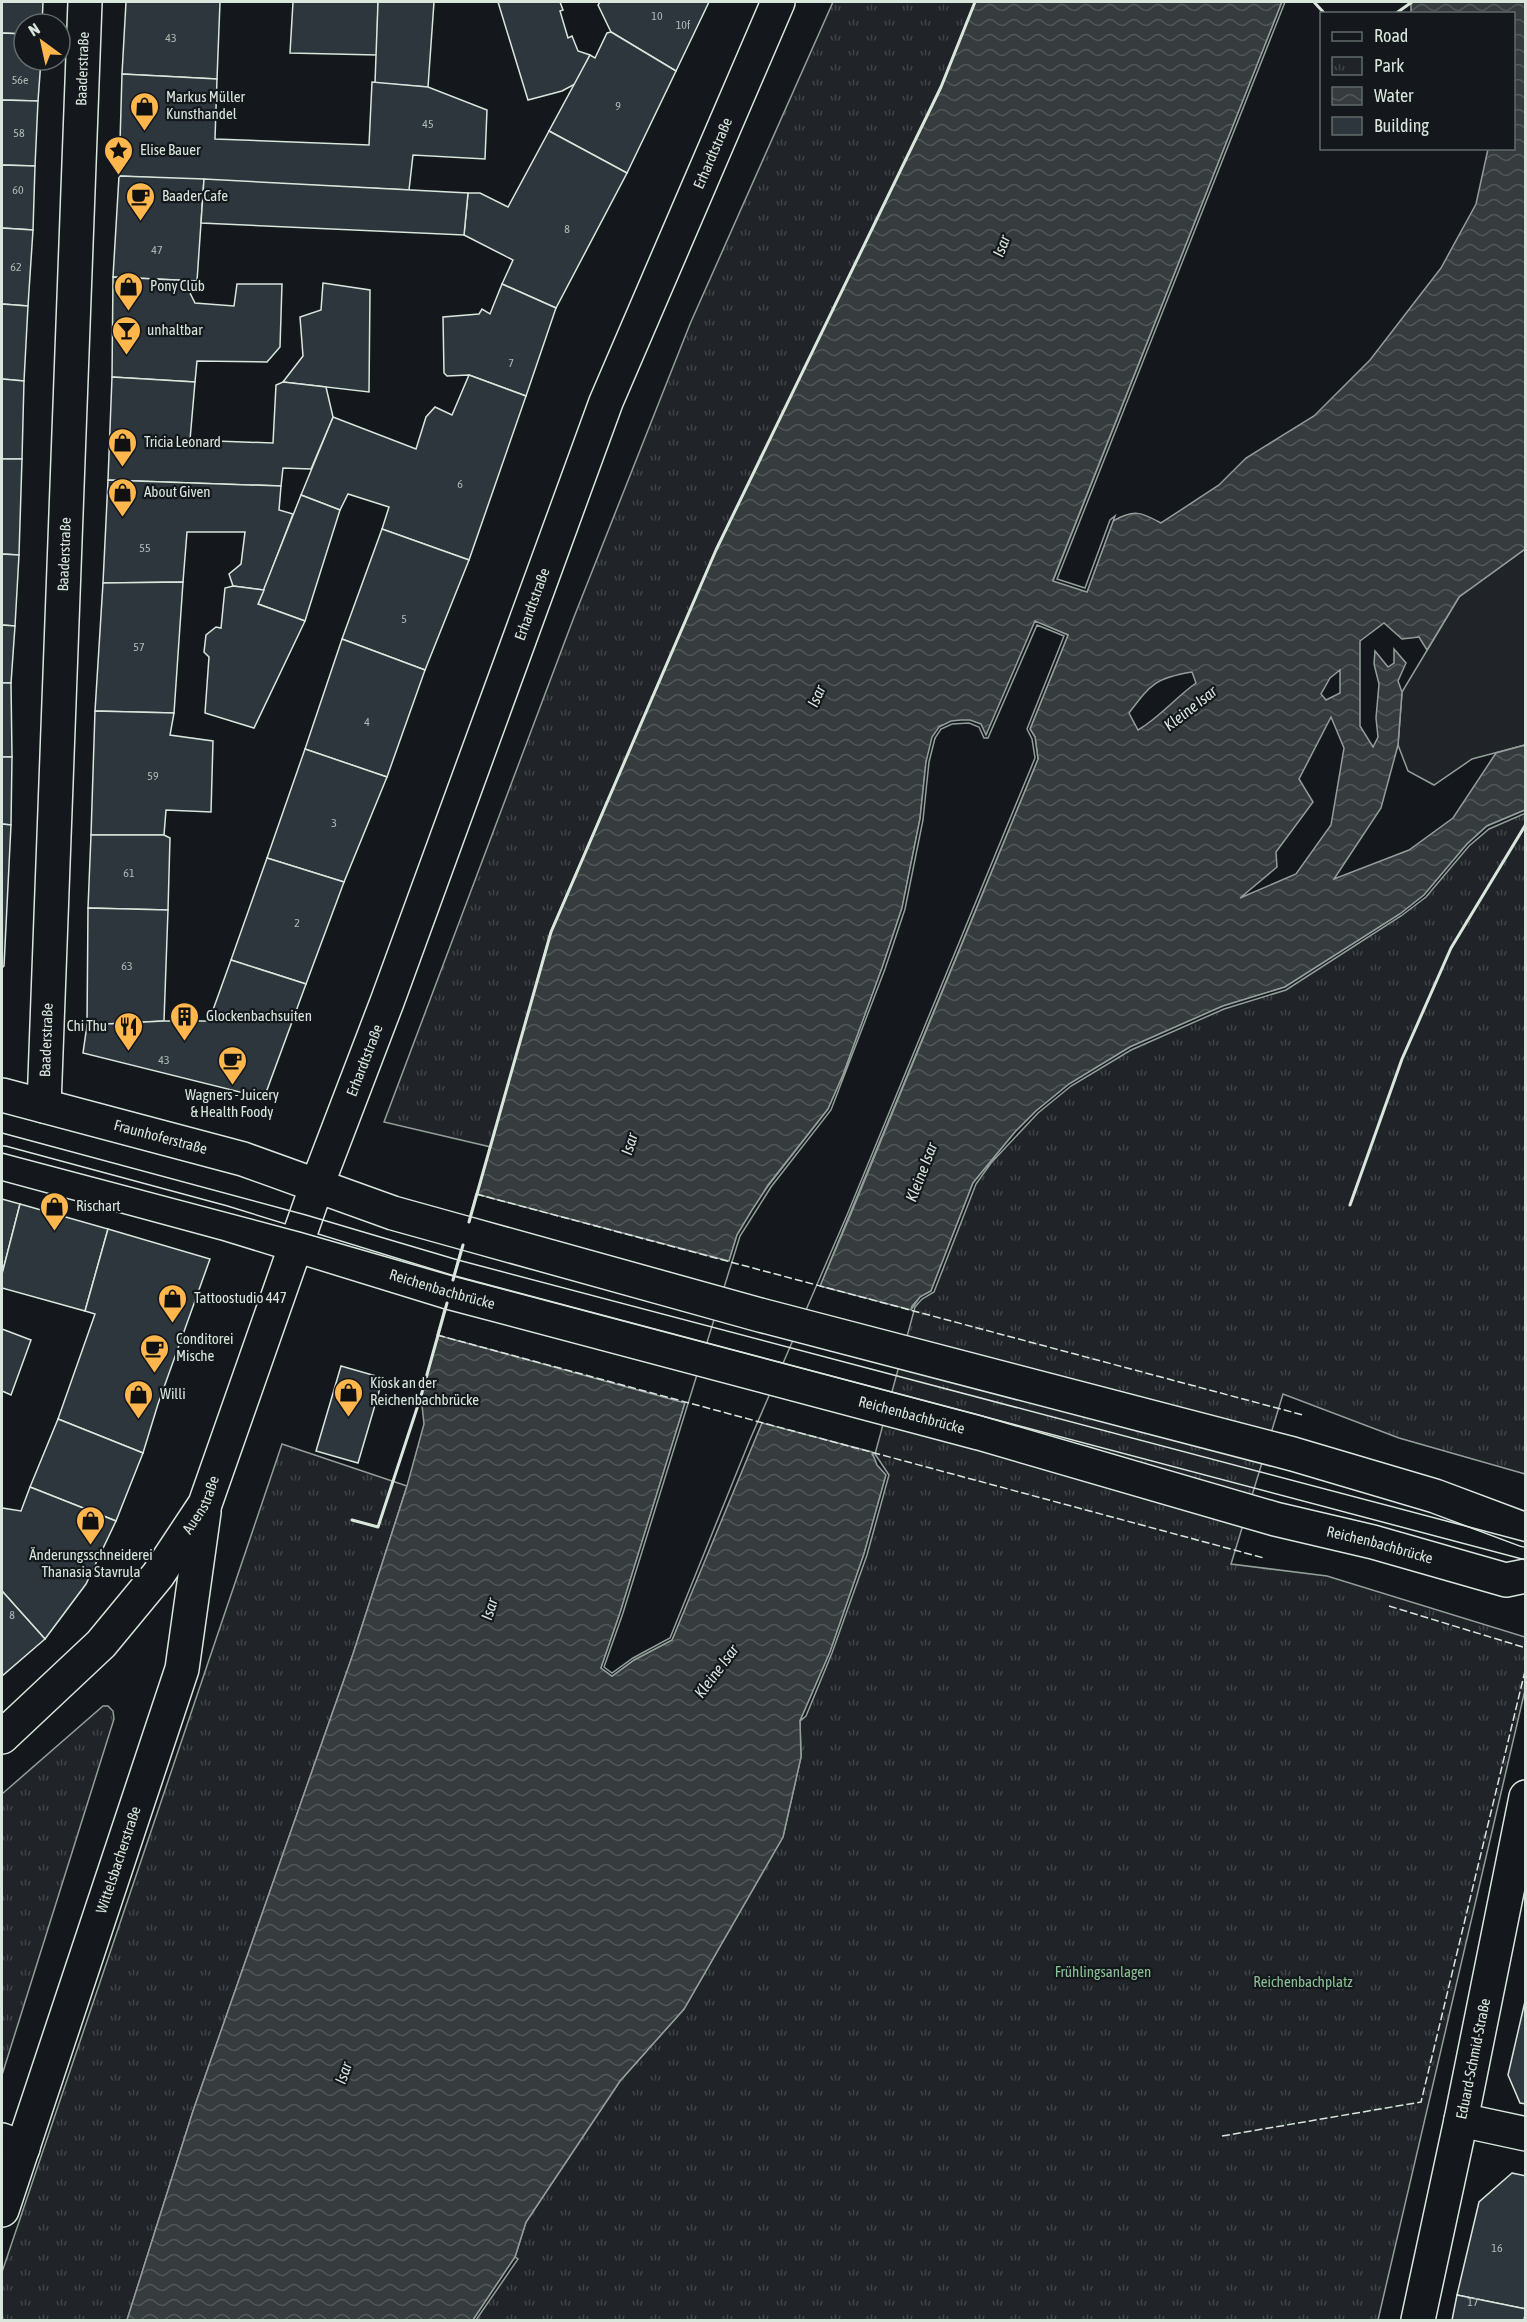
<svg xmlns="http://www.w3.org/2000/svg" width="1527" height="2322" font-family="'Asap Condensed',sans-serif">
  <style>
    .green { fill: #202428; stroke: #939e99; stroke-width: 1.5 }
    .park { fill: url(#park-tufts); stroke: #939e99; stroke-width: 1.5 }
    .water { fill: url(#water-waves); stroke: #939e99; stroke-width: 1.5; fill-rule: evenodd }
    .pier { fill: #14181c; stroke: #939e99; stroke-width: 1.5; fill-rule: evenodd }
    .building { fill: #2c363c; stroke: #d8e6dc; stroke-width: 1.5 }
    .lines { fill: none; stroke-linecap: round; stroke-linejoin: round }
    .minor-casing { stroke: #d8e6dc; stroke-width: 36 }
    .secondary-casing { stroke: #d8e6dc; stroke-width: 36 }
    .minor { stroke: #14181c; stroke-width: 33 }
    .secondary { stroke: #14181c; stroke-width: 33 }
    .tram { stroke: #d8e6dc; stroke-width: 1.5 }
    .fence { stroke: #d8e6dc; stroke-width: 1.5; stroke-dasharray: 8 3; stroke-linecap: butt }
    .wall { stroke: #d8e6dc; stroke-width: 3 }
    .labels { text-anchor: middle; stroke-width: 4.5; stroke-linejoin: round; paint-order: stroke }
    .number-label { font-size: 12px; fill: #adbab4 }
    .street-label { font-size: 15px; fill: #d8e6dc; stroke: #14181c }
    .poi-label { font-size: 15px; fill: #d8e6dc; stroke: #14181c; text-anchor: start }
    .park-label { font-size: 15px; fill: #8ac095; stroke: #14181c }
    .water-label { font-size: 16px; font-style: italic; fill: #d8e6dc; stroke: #14181c }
  </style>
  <defs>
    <pattern id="park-tufts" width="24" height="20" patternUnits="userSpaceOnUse" patternTransform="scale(1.5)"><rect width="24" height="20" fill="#202428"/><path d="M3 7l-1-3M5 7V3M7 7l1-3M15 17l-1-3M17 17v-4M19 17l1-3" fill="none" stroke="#404447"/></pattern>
    <pattern id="water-waves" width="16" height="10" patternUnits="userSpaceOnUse" patternTransform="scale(1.5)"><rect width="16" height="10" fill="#363b3e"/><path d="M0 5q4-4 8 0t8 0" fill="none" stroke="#525759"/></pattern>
  </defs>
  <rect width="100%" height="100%" fill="#14181c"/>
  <polygon class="green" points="1525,549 1525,745 1472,759 1434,785 1408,771 1398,745 1402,692 1459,597"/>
  <g class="park">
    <polygon points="833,2 975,2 941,87 716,550 551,931 491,1147 384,1122 574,617 690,324"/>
    <polygon points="1525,810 1525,1474 1399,1438 1283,1394 1231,1564 1327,1576 1525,1637 1525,1690 1378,2320 473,2320 515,2257 526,2222 620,2081 684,2009 783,1837 801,1757 800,1721 912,1306 973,1183 1015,1132 1069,1084 1467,844 1487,826"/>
    <polygon points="282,1444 407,1486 353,1654 193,2111 127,2320 2,2320 2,2272"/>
    <polygon points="103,1706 108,1706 113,1711 114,1719 2,2075 2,1794"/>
  </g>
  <path class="water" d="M 975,2 L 1282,2 L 1053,580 L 1087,591 L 1113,521 C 1134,509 1141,512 1161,523 L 1219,485 L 1246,458 L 1314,416 L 1370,360 L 1441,268 L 1476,204 L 1488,149 L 1514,148 L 1514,14 L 1411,13 L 1411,2 L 1525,2 L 1525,549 L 1459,597 L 1427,650 L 1419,637 L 1402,639 L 1384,623 L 1360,641 L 1360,726 L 1373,747 L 1378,737 L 1376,718 L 1379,684 L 1374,664 L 1375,651 L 1388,667 L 1394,663 L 1394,649 L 1406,663 L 1398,681 L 1402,692 L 1398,745 L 1381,808 L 1334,879 L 1409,850 L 1453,818 L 1496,753 L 1525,745 L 1525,810 L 1487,826 L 1467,844 L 1424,895 L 1400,914 L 1285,987 L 1223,1006 L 1130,1047 L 1069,1084 L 1036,1111 L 1015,1132 L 973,1183 L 931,1291 L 920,1297 L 912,1306 L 872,1454 L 886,1475 L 864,1554 L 830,1652 L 800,1721 L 801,1757 L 783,1837 L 684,2009 L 620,2081 L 526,2222 L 515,2257 L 473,2320 L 127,2320 L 193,2111 L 353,1654 L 407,1486 L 424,1424 L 421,1396 L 551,931 L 716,550 L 941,87 ZM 1035,622 L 1068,635 L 1030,729 L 1035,737 L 1038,759 L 850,1216 L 752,1444 L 672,1640 L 634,1660 L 612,1676 L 601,1668 L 620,1613 L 737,1235 L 768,1185 L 828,1109 L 843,1075 L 882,968 L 902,908 L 920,819 L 926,762 L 939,727 C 954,720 966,719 981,724 L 986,736 ZM 1340,670 L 1340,693 L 1326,700 L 1321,694 L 1330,678 ZM 1192,672 L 1196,683 C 1175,698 1160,717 1138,730 L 1129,713 C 1151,684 1155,678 1192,672 ZM 1331,717 L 1344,748 L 1331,825 L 1296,874 L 1240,898 L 1277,867 L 1276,852 L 1313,802 L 1299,779 Z"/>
  <g class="pier">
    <polygon points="1282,2 1285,2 1057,579 1085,588 1110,520 1115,516 1087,592 1053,581"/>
    <path d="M 1035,621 L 1068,635 L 1030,729 L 1035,737 L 1038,759 L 820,1286 L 911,1310 L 920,1297 L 931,1291 L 973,1183 L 1015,1132 L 1036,1111 L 1069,1084 L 1130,1047 L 1223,1006 L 1285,987 L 1400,914 L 1424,895 L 1467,844 L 1487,826 L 1525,810 L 1526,813 L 1489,829 L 1469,846 L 1426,897 L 1401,916 L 1286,990 L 1224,1009 L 1131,1050 L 1071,1086 L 1038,1113 L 991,1163 L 976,1184 L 934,1292 L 922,1299 L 915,1307 L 875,1454 L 889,1475 L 867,1555 L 832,1653 L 806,1716 L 800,1721 L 830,1652 L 864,1554 L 886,1475 L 877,1465 L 872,1452 L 762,1423 L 672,1640 L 634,1660 L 612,1676 L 601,1668 L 620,1613 L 685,1403 L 437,1335 L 476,1194 L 729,1261 L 737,1235 L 752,1210 L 768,1186 L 828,1109 L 843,1075 L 882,968 L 902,908 L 920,819 L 926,762 L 932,737 L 939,727 L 951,721 L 961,720 L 970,720 L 981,724 L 986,735 ZM 1037,625 L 1064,636 L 1027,729 L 1032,739 L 1035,758 L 847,1215 L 749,1442 L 670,1638 L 633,1658 L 612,1673 L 604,1667 L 623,1613 L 740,1236 L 771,1187 L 831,1110 L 885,969 L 905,909 L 923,820 L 929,762 L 935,738 L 941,729 L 952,724 L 969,723 L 979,727 L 984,738 L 988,738 Z"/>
    <polygon points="515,2257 518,2259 476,2320 473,2320"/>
  </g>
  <g class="building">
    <polygon points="2,2 43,2 42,24 24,24 24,34 2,33"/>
    <polygon points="126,2 220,2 217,79 122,74"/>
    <polygon points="293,2 378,2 377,55 290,53"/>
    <polygon points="378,2 434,2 428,87 375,83"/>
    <polygon points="498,2 560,2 563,10 560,11 568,38 572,36 578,51 590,55 575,84 562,91 528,100"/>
    <polygon points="600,2 709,2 676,71 611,32 598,5"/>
    <polygon points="611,32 676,71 627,173 549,131 590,55 595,58 607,33"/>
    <polygon points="2,33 24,34 24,60 41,60 38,101 2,100"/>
    <polygon points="122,74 217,79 215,139 369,145 372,82 428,87 487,110 485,159 413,155 409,190 119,176"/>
    <polygon points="2,100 38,101 35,166 2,165"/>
    <polygon points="549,131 627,173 556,308 502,284 513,260 464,235 468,193 480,193 508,207"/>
    <polygon points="2,165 35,166 33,230 2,228"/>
    <polygon points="119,176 204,179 197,281 113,277"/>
    <polygon points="204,179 468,193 464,235 201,223"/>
    <polygon points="2,228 33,230 28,306 2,304"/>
    <polygon points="113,277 197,281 190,293 195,303 234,306 237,284 282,284 280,347 267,362 197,361 195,382 112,377"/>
    <polygon points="323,283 370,290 369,392 283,382 303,356 300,317 321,310"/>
    <polygon points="502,284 556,308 526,396 469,375 447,376 444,373 443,317 479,314 482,309 490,314"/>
    <polygon points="2,304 28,306 24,381 2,379"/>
    <polygon points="469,375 526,396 469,560 382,529 389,507 348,494 340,510 301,495 333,417 416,449 426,417 435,407 452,415"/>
    <polygon points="112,377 195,382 190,440 273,443 276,385 283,382 326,387 333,417 311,469 283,468 281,486 108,480"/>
    <polygon points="2,379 24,381 22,459 2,459"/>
    <polygon points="2,459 22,459 19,555 2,554"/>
    <polygon points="108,480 281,486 279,510 293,514 264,590 233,586 229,574 241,564 245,532 187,532 183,582 103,583"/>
    <polygon points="301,495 340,510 305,621 258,604"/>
    <polygon points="382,529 469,560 425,670 342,639"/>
    <polygon points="2,554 19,555 15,626 2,625"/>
    <polygon points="183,582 174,713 95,711 103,583"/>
    <polygon points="233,586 264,590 258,604 305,621 254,728 205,713 209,657 204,652 206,635 216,627 221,628 225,588"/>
    <polygon points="2,625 15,626 11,683 2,683"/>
    <polygon points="342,639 425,670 387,777 305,749"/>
    <polygon points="2,683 11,683 12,757 2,757"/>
    <polygon points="95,711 174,713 170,735 213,741 211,812 166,810 164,835 91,835"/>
    <polygon points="305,749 387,777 344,882 267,858"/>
    <polygon points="2,757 12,757 11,825 2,824"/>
    <polygon points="2,824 11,825 4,966 2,968"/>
    <polygon points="91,835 164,835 170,838 168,910 88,908"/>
    <polygon points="267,858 344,882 306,984 231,960"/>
    <polygon points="88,908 168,910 164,1021 87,1025"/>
    <polygon points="231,960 306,984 264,1098 83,1053 87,1025 164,1021 209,1021"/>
    <polygon points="2,1199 20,1204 2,1274"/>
    <polygon points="20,1204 108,1229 85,1311 2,1288 2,1274"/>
    <polygon points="108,1229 210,1259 158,1404 143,1453 58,1419 95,1314 85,1311"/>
    <polygon points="2,1329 31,1340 11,1395 2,1391"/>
    <polygon points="341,1366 383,1378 358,1463 316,1451"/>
    <polygon points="58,1419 143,1453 116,1521 30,1487"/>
    <polygon points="30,1487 116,1521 86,1584 45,1639 2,1591 2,1508 21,1511"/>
    <polygon points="2,1591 45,1639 2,1676"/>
    <polygon points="1526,1997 1526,2104 1520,2103 1508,2075"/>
    <polygon points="1512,2173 1526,2176 1526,2309 1457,2295 1479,2202"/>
    <polygon points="1457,2295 1526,2309 1524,2320 1452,2320"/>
  </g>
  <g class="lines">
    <defs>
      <g id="minor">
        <path id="s1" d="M 44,1106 L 85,2"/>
        <polyline points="1461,2120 1526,2134"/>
        <polyline points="2,2140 23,2148"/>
        <path id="s2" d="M 1418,2320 L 1461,2120 L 1526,1797"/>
      </g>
      <g id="secondary">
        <path id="s3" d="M 2,1095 L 243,1159 L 393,1213 L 465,1233 L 760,1315 L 1293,1454 L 1435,1496 L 1526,1530"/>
        <path id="s4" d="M 2,1163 L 224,1223 L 448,1292 L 979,1433 L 1275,1519 L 1373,1542 L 1506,1580 L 1526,1576"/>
        <path id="s5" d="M 2,1737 L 101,1644 L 158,1575 L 205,1504 L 317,1185 L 387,1002 L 606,402 L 778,2"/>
        <path id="s6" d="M 2,2210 L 182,1669 L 204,1512"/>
      </g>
    </defs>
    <use href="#minor" class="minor-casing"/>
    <use href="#secondary" class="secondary-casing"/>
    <use href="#minor" class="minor"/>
    <use href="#secondary" class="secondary"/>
    <g class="tram">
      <polyline points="2,1133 306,1215 458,1260 1526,1542"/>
      <polyline points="2,1153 300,1232 453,1276 1526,1560"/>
    </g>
    <g class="fence">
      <polyline points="476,1194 1303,1415"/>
      <polyline points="437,1335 1264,1558"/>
      <polyline points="1389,1606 1526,1648"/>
      <polyline points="1222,2136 1421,2102 1526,1667"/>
    </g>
    <g class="wall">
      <polyline points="1314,2 1325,14"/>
      <polyline points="1395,14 1412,2"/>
      <polyline points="1350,1205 1402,1059 1451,948 1526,824"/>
      <polyline points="469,1222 551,932 716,550 941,87 975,2"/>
      <polyline points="453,1280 463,1245"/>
      <polyline points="352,1520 378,1527 421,1396 447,1303"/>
    </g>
  </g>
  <defs>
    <symbol id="shop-pin" viewBox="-11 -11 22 30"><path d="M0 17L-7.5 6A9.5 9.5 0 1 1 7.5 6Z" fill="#ffb74d" stroke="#14181c"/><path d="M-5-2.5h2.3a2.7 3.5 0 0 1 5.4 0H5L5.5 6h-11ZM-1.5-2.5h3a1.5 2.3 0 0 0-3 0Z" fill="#111"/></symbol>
    <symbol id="sight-pin" viewBox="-11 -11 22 30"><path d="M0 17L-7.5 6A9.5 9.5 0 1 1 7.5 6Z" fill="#ffb74d" stroke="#14181c"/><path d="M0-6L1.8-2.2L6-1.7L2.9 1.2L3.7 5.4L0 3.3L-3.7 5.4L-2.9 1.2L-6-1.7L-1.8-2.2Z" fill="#111"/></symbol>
    <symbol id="cafe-pin" viewBox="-11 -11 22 30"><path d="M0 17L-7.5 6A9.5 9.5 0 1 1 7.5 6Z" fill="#ffb74d" stroke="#14181c"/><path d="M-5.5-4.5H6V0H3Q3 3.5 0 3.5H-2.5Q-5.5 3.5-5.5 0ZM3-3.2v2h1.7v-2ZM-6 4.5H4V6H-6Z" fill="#111"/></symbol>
    <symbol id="bar-pin" viewBox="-11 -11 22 30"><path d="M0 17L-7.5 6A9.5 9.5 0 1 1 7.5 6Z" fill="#ffb74d" stroke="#14181c"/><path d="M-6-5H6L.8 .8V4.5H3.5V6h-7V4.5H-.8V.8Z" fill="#111"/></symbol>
    <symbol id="building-pin" viewBox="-11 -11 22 30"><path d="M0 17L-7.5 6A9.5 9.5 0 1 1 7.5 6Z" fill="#ffb74d" stroke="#14181c"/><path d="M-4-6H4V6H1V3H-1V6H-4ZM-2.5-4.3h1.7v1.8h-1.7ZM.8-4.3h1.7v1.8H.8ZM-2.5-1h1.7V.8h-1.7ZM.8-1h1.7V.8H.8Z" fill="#111"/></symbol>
    <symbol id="restaurant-pin" viewBox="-11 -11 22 30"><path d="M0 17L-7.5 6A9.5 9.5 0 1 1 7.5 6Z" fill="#ffb74d" stroke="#14181c"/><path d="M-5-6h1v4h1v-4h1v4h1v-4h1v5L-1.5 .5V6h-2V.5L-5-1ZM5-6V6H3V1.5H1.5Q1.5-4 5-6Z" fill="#111"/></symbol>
  </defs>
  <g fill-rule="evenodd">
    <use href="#shop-pin" x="128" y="90" width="33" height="45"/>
    <use href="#sight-pin" x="102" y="134" width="33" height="45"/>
    <use href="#cafe-pin" x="124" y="180" width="33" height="45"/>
    <use href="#shop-pin" x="112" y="270" width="33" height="45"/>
    <use href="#bar-pin" x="110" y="314" width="33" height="45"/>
    <use href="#shop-pin" x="106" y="426" width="33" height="45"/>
    <use href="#shop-pin" x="106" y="476" width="33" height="45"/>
    <use href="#building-pin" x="168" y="1000" width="33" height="45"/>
    <use href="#restaurant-pin" x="112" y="1010" width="33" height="45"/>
    <use href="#cafe-pin" x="216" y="1044" width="33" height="45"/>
    <use href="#shop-pin" x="38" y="1190" width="33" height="45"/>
    <use href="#shop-pin" x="156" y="1282" width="33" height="45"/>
    <use href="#cafe-pin" x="138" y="1332" width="33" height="45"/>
    <use href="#shop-pin" x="332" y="1376" width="33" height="45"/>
    <use href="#shop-pin" x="122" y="1378" width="33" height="45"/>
    <use href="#shop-pin" x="74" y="1504" width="33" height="45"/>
  </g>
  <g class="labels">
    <g class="number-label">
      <text x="657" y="20">10</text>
      <text x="683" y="29">10f</text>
      <text x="171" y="42">43</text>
      <text x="20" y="84">56e</text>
      <text x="618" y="110">9</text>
      <text x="428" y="128">45</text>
      <text x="19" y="137">58</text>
      <text x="18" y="194">60</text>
      <text x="567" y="233">8</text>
      <text x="157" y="254">47</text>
      <text x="16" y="271">62</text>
      <text x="511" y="367">7</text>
      <text x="460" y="488">6</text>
      <text x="145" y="552">55</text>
      <text x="404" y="623">5</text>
      <text x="139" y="651">57</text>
      <text x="367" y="726">4</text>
      <text x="153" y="780">59</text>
      <text x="334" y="827">3</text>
      <text x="129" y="877">61</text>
      <text x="297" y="927">2</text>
      <text x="127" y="970">63</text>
      <text x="164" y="1064">43</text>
      <text x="12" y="1619">8</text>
      <text x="1497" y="2252">16</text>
      <text x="1473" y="2306">17</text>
    </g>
    <g class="street-label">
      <text dy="5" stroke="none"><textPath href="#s1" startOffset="1038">Baaderstraße</textPath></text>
      <text dy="5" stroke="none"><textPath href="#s5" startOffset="1754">Erhardtstraße</textPath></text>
      <text dy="5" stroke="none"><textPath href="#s1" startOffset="552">Baaderstraße</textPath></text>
      <text dy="5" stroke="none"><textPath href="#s5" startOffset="1268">Erhardtstraße</textPath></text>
      <text dy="5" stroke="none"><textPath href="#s1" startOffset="66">Baaderstraße</textPath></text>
      <text dy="5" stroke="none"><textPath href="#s5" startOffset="782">Erhardtstraße</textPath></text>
      <text dy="5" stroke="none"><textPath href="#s3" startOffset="164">Fraunhoferstraße</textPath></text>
      <text dy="5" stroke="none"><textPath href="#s4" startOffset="458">Reichenbachbrücke</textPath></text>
      <text dy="5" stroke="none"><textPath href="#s4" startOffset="944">Reichenbachbrücke</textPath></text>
      <text dy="5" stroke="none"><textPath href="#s5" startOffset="308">Auenstraße</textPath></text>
      <text dy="5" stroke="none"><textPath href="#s4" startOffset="1430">Reichenbachbrücke</textPath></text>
      <text dy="5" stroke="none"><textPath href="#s6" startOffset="369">Wittelsbacherstraße</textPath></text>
      <text dy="5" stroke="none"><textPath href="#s2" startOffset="267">Eduard-Schmid-Straße</textPath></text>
    </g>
    <g class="poi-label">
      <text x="166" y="102">Markus Müller<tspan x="166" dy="17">Kunsthandel</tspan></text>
      <text x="140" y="155">Elise Bauer</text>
      <text x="162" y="201">Baader Cafe</text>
      <text x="150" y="291">Pony Club</text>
      <text x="147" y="335">unhaltbar</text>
      <text x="144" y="447">Tricia Leonard</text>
      <text x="144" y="497">About Given</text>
      <text x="206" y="1021">Glockenbachsuiten</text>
      <text x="107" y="1031" text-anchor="end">Chi Thu</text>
      <text x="232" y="1100" text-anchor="middle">Wagners - Juicery<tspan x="232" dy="17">&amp; Health Foody</tspan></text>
      <text x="76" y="1211">Rischart</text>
      <text x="194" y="1303">Tattoostudio 447</text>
      <text x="176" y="1344">Conditorei<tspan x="176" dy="17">Mische</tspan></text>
      <text x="370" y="1388">Kiosk an der<tspan x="370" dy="17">Reichenbachbrücke</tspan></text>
      <text x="160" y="1399">Willi</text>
      <text x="91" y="1560" text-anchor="middle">Änderungsschneiderei<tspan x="91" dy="17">Thanasia Stavrula</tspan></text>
    </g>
    <g class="park-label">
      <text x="1103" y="1977">Frühlingsanlagen</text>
      <text x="1303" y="1987">Reichenbachplatz</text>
    </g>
    <g class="water-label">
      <text transform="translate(1001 246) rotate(-69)" y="6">Isar</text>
      <text transform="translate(816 696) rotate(-66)" y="6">Isar</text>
      <text transform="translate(1190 708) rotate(-38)" y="6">Kleine Isar</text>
      <text transform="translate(629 1144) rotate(-73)" y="6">Isar</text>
      <text transform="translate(921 1172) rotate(-69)" y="6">Kleine Isar</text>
      <text transform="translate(489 1609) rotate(-73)" y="6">Isar</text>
      <text transform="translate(716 1671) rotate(-53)" y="6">Kleine Isar</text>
      <text transform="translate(343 2073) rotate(-71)" y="6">Isar</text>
    </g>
  </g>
  <rect width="1527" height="2322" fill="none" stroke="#d8e6dc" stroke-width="6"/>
  <rect x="1320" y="12" width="195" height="138" fill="#14181c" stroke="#626a69" stroke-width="1.5"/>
  <rect x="1332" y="32" width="30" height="9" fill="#14181c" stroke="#626a69" stroke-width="1.5"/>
  <text x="1374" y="42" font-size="18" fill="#d8e6dc">Road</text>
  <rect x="1332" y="57" width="30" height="18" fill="url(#park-tufts)" stroke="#626a69" stroke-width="1.5"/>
  <text x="1374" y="72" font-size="18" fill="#d8e6dc">Park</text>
  <rect x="1332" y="87" width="30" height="18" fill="url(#water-waves)" stroke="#626a69" stroke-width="1.5"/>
  <text x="1374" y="102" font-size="18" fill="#d8e6dc">Water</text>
  <rect x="1332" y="117" width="30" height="18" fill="#2c363c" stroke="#626a69" stroke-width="1.5"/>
  <text x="1374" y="132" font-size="18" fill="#d8e6dc">Building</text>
  <g transform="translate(42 42) rotate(327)"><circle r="28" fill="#14181c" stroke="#626a69" stroke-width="1.5"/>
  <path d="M0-4.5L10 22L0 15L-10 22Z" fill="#ffb74d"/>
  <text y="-9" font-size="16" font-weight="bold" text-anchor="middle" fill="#d8e6dc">N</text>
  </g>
</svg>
